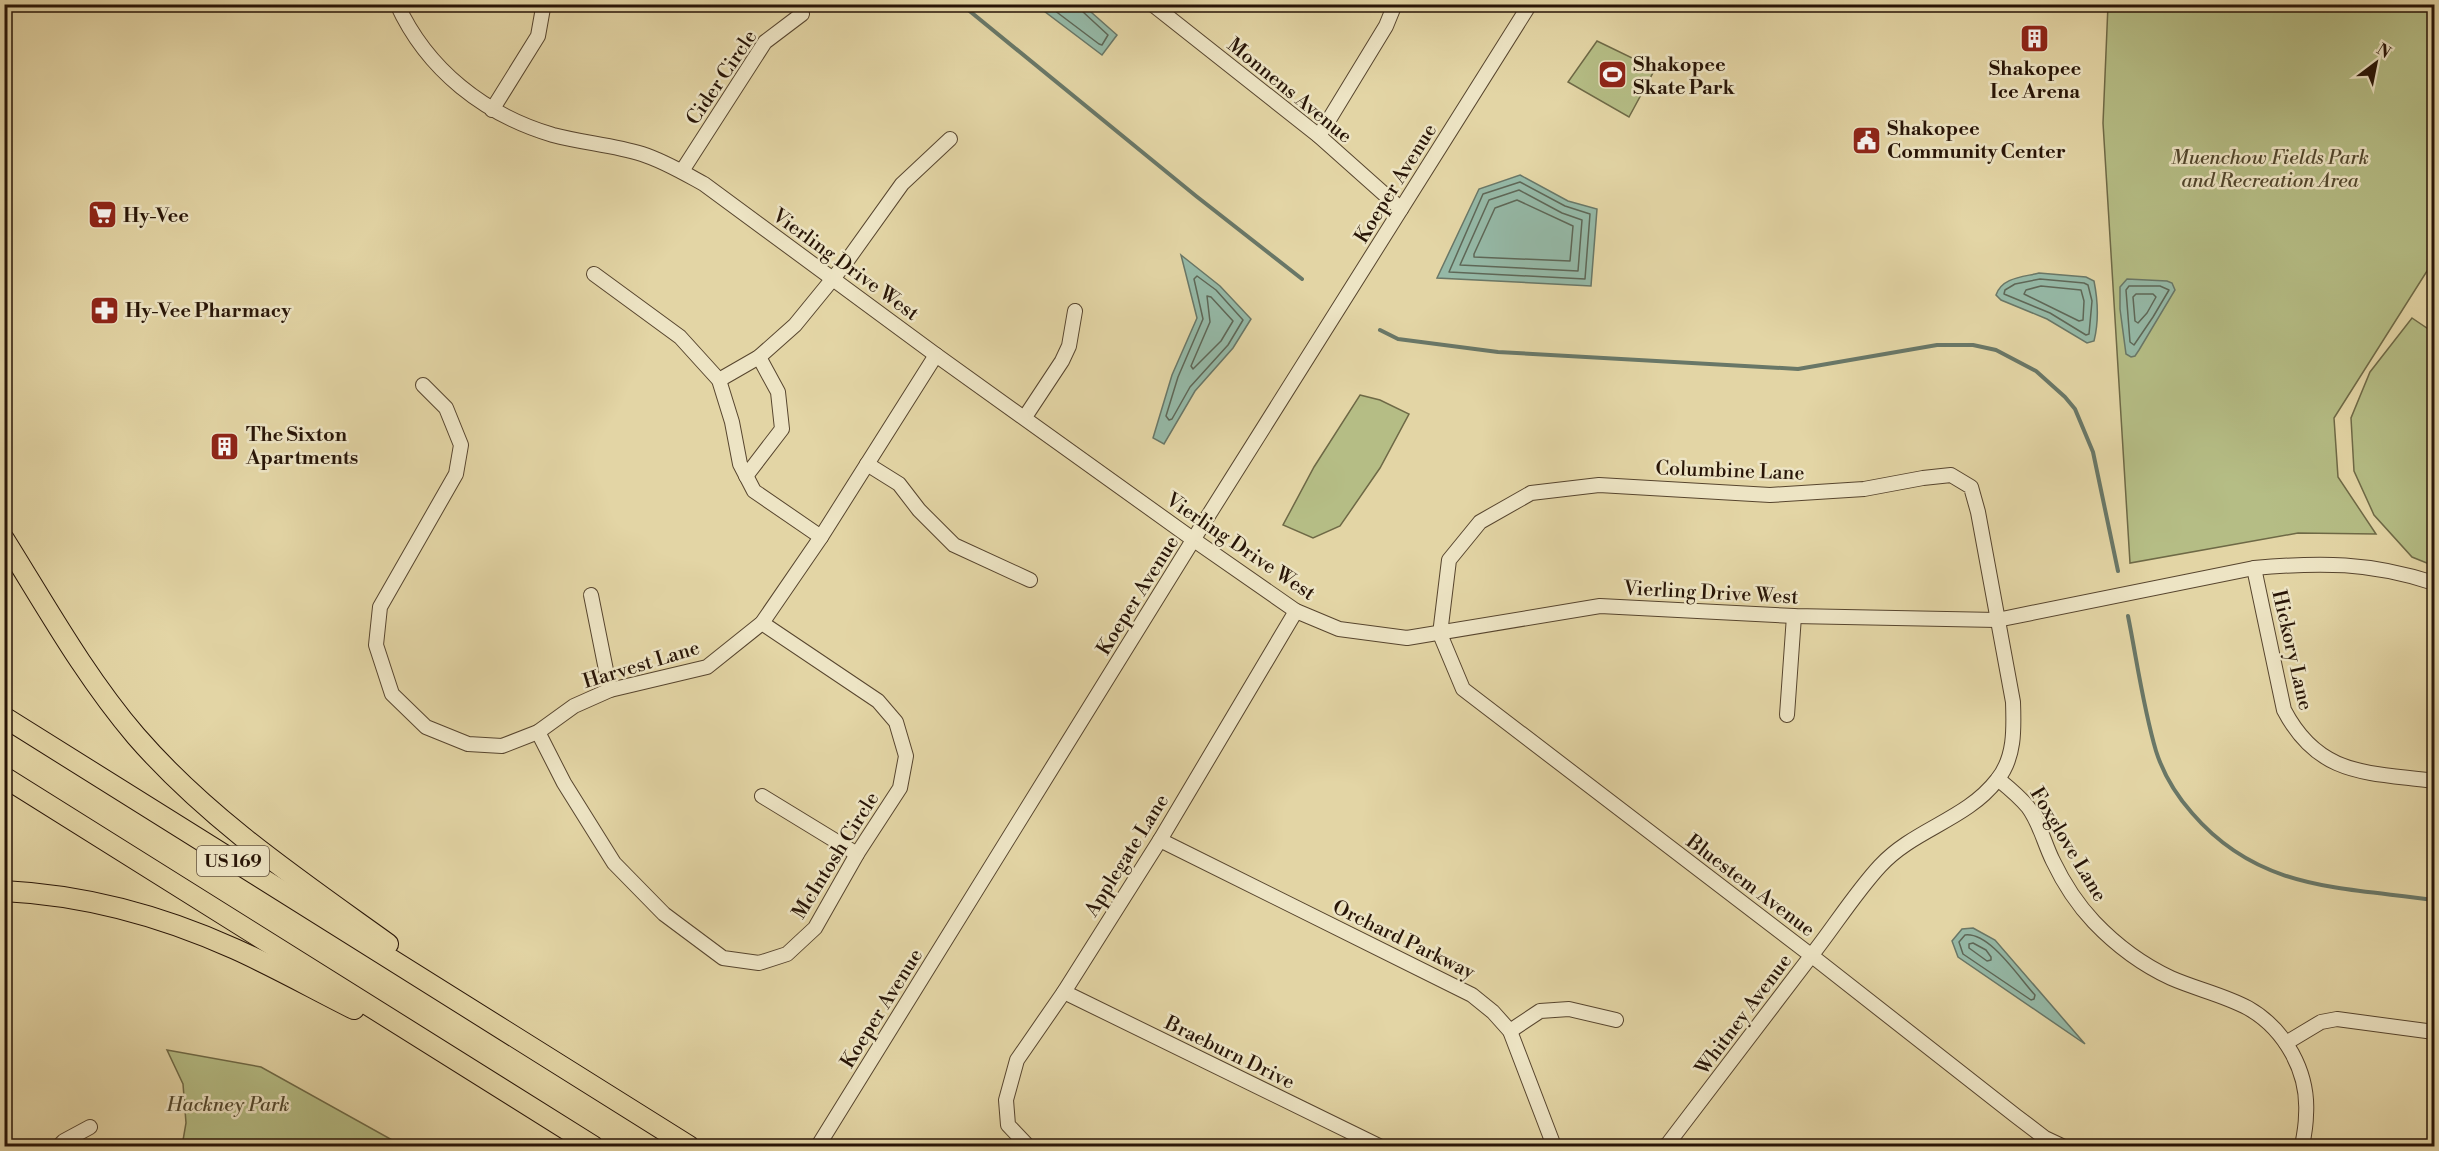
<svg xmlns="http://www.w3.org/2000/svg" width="2439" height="1151" font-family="'Libre Bodoni',serif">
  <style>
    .green { fill: #b5bd85; stroke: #6e6946; stroke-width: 1.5 }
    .water { fill: #95b9a7; stroke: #697767; stroke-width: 1.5 }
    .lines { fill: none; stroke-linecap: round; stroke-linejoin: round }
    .shore { stroke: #5e6757; stroke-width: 1.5 }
    .stream { stroke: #697767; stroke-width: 4 }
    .minor-casing { stroke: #57452e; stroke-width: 16 }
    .highway-casing { stroke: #281507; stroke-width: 22 }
    .minor { stroke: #ede4c4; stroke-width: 14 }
    .highway { stroke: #e3d5a5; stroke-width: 20 }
    .labels { text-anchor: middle; stroke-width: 5; stroke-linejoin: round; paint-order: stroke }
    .shield { fill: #ede4c4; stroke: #635340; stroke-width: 1.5 }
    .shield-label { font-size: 18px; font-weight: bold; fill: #281507 }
    .poi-label { font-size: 20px; font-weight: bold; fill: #281507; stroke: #ede4c4; text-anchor: start }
    .street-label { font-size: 20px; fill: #281507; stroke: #ede4c4 }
    .park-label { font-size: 20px; font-style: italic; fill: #52472d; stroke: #ede4c4 }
  </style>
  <rect width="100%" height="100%" fill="#e3d5a5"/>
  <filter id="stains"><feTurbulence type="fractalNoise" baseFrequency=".00333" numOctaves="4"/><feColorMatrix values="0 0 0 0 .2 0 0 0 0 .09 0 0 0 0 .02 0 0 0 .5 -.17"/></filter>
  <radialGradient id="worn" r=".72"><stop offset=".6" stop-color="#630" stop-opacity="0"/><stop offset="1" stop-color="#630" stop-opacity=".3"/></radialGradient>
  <g class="green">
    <polygon points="2108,5 2434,5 2434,260 2334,418 2338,477 2376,534 2298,533 2130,563 2103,123"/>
    <polygon points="1597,41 1655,69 1629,117 1568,82"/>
    <polygon points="2412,318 2434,333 2434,566 2412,557 2374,515 2354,471 2351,418 2370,372"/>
    <polygon points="1360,395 1380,400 1409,414 1380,468 1340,526 1313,538 1283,525 1314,467"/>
    <polygon points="167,1050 261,1067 403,1146 182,1146 186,1123 183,1084"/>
  </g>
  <g class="water">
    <polygon points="1036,5 1083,5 1117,35 1102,55"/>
    <polygon points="1520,175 1568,201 1597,209 1591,286 1437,278 1479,189"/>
    <polygon points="1181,255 1220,286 1251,319 1233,348 1195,391 1164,444 1153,438 1172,375 1197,318"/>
    <path d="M 2039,273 L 2086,277 L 2094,281 C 2098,301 2099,321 2094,341 L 2087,343 L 2047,319 L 2001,300 L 1996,295 C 2002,277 2024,277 2039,273 Z"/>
    <polygon points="2127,279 2167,281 2172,283 2175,290 2139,350 2135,356 2131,357 2126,354 2120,309 2120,287"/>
    <polygon points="1973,928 1995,940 2085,1044 1958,957 1952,941 1962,929"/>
  </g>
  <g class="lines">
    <g class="shore">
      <polyline points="1046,4 1099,44 1102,45 1108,35 1082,11 1080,4"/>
      <polygon points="1520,182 1565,206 1590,214 1585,279 1449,272 1483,194"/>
      <polygon points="1519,190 1562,213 1582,220 1578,271 1460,265 1489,200"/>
      <polygon points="1517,200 1573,226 1570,261 1474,257 1474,254 1495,208"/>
      <polygon points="1197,276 1216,290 1243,320 1228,345 1190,387 1172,419 1169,420 1166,416 1178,377 1203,319 1194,279"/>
      <polygon points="2040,279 2084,283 2088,285 2092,301 2089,334 2086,335 2050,313 2004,294 2005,290 2015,284"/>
      <polygon points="2041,286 2081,290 2084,301 2083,320 2079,321 2024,294 2026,290"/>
      <polygon points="2129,286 2160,286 2169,290 2153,317 2134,345 2130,342 2126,290"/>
      <polygon points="2136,294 2153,294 2156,297 2147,313 2138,323 2135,321 2133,297"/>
      <polygon points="1207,296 1211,297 1233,321 1221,341 1193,369 1191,366 1210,322"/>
      <path d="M 1965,935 C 1990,932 2019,978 2035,995 L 2034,999 L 2031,1000 L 1963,954 L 1959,942 Z"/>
      <polygon points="1973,943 1986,950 1991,957 1991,960 1987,961 1969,948 1969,944"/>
    </g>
    <g class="stream">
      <polyline points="961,4 1196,196 1302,279"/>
      <polyline points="1380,330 1398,339 1498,352 1798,369 1937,345 1973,345 1996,350 2036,371 2065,397 2075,409 2093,452 2118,571"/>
      <path d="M 2128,616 C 2137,661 2143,707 2156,751 C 2163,773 2177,796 2192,813 C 2259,891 2341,887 2434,900"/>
    </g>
    <defs>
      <g id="minor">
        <path d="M 397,4 C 427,70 485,115 553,135 C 583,143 613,145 642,154 C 664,161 684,173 704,184 L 936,355 L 1194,540 L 1296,611 L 1339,629 L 1407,638 L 1600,606 L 1794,616 L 1997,620 L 2254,568 C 2321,562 2370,562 2434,583"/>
        <polyline points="1152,4 1319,136 1401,209"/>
        <polyline points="492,110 538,36 543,8"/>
        <polyline points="1319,136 1386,26 1395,4"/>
        <polyline points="682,171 765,42 802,14"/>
        <polyline points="594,274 680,337 719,380 732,422 740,464 754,491 821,537"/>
        <polyline points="719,380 759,357 795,325 844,265 902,184 950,139"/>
        <polyline points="423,385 446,408 461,445 456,474 380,607 376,645 392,694 426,727 468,744 502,746 538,732 574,706 610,690 707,667 762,623 821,537 936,355"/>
        <polyline points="1025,417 1062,361 1069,346 1075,311"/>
        <polyline points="867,464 899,484 919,510 954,545 1030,580"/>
        <polyline points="746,476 782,429 778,392 759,357"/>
        <path d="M 2254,568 L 2284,710 C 2319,777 2368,772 2434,781"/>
        <polyline points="591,595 610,690"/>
        <polyline points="1787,715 1794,616"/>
        <polyline points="538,732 564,783 614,863 664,914 723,958 759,963 787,954 815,928 857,854 900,788 906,756 896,722 878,701 762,623"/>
        <path d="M 1998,779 C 2009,788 2019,796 2028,807 C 2040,823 2044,843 2053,861 C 2063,882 2077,904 2094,922 C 2115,944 2143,965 2171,978 C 2196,989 2224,995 2248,1008 C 2285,1029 2309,1072 2306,1115 C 2306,1125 2304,1136 2302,1146"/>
        <polyline points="762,796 857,854"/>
        <polyline points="1160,840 1472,995 1493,1012 1510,1031 1554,1146"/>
        <polyline points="1064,992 1379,1146"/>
        <polyline points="1510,1031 1540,1011 1569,1009 1616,1020"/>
        <polyline points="2286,1043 2321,1022 2337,1019 2434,1032"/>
        <polyline points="59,1146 64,1141 90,1127"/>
        <polyline points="818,1146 1203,524 1530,4"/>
        <polyline points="1028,1146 1008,1125 1006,1100 1017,1060 1064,992 1160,840 1296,611"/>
        <path d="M 1664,1146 L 1667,1145 C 1715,1082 1763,1019 1811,956 C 1834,927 1855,893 1880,866 C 1914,829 1966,820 1997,780 C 2015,758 2014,729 2013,702 L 1978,512 L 1971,487 L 1951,475 L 1923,478 L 1864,489 L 1770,495 L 1599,485 L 1531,493 L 1480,522 L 1449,560 L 1440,634 L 1463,689 L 1812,956 L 2016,1116 L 2045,1138 L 2062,1146"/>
      </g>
      <g id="highway">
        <path d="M 4,539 C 46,606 84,675 136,736 C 208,819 299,880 388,944"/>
        <polyline points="4,717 689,1146"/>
        <polyline points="4,777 593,1146"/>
        <path d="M 4,891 C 84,895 162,916 235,949 C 275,967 314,989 354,1009"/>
      </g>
    </defs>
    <use href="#minor" class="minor-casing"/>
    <use href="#highway" class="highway-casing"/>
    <use href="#minor" class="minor"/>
    <use href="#highway" class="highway"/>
  </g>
  <defs>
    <symbol id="building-square" viewBox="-11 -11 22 22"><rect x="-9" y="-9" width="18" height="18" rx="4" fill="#8f2418" stroke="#ede4c4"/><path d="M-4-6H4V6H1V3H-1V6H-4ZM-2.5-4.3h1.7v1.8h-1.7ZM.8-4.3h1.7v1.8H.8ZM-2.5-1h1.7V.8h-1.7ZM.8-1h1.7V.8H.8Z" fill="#fff"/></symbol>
    <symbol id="stadium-square" viewBox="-11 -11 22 22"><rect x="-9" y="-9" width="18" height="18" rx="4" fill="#8f2418" stroke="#ede4c4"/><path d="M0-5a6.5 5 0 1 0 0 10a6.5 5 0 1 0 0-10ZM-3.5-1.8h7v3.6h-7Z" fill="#fff"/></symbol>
    <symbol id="civic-square" viewBox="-11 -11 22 22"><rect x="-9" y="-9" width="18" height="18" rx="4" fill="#8f2418" stroke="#ede4c4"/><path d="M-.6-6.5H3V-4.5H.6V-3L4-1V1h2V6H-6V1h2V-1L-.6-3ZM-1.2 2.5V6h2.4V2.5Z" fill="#fff"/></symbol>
    <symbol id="supermarket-square" viewBox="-11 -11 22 22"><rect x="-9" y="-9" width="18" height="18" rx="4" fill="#8f2418" stroke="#ede4c4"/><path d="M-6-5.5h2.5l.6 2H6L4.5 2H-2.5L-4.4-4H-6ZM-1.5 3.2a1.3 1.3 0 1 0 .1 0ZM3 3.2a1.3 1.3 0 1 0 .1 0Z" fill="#fff"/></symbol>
    <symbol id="pharmacy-square" viewBox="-11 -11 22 22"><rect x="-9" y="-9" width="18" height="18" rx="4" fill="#8f2418" stroke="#ede4c4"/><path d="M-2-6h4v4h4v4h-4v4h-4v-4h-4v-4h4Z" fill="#fff"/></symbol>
  </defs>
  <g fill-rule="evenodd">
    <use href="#building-square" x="2018" y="22" width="33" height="33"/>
    <use href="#stadium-square" x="1596" y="58" width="33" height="33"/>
    <use href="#civic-square" x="1850" y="124" width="33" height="33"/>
    <use href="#supermarket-square" x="86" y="198" width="33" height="33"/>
    <use href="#pharmacy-square" x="88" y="294" width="33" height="33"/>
    <use href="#building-square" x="208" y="430" width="33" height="33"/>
  </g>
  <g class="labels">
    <rect class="shield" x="197" y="846" width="72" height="30" rx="4.5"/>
    <g class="shield-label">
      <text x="233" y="867">US 169</text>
    </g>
    <g class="poi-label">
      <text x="1633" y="71">Shakopee<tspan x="1633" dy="23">Skate Park</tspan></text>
      <text x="2035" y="75" text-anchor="middle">Shakopee<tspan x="2035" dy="23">Ice Arena</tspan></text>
      <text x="1887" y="135">Shakopee<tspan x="1887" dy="23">Community Center</tspan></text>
      <text x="123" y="222">Hy-Vee</text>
      <text x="125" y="317">Hy-Vee Pharmacy</text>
      <text x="246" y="441">The Sixton<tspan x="246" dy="23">Apartments</tspan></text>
    </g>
    <g class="street-label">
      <text transform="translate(721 77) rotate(-56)" y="7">Cider Circle</text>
      <text transform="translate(1290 90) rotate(39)" y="7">Monnens Avenue</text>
      <text transform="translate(1395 183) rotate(-58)" y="7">Koeper Avenue</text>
      <text transform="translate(846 264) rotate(36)" y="7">Vierling Drive West</text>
      <text transform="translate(1730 470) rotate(2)" y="7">Columbine Lane</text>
      <text transform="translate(1241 546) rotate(34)" y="7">Vierling Drive West</text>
      <text transform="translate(1711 592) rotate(3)" y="7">Vierling Drive West</text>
      <text transform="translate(1137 595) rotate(-58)" y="7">Koeper Avenue</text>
      <text transform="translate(2293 650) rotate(77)" y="7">Hickory Lane</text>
      <text transform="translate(641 664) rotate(-17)" y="7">Harvest Lane</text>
      <text transform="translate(2069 844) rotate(59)" y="7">Foxglove Lane</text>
      <text transform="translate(835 855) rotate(-58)" y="7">McIntosh Circle</text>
      <text transform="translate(1126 855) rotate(-58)" y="7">Applegate Lane</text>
      <text transform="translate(1751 885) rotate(37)" y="7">Bluestem Avenue</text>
      <text transform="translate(1404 939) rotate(26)" y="7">Orchard Parkway</text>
      <text transform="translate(881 1008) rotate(-58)" y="7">Koeper Avenue</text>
      <text transform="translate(1743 1014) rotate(-53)" y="7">Whitney Avenue</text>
      <text transform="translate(1230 1052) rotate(26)" y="7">Braeburn Drive</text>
    </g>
    <g class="park-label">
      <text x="2270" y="164">Muenchow Fields Park<tspan x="2270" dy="23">and Recreation Area</tspan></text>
      <text x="228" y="1111">Hackney Park</text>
    </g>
  </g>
  <rect width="2439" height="1151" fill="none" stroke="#e3d5a5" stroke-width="24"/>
  <rect x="6" y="6" width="2427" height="1139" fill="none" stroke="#281507" stroke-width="3"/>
  <rect x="12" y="12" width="2415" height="1127" fill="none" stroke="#281507" stroke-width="1.5"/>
  <g transform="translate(2376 63) rotate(32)" stroke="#ede4c4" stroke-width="4.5" paint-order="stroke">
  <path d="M0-4.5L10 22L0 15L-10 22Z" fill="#281507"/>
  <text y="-9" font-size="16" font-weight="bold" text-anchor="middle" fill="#281507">N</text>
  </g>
  <rect width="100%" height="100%" filter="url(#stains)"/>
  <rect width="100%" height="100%" fill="url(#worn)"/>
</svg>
